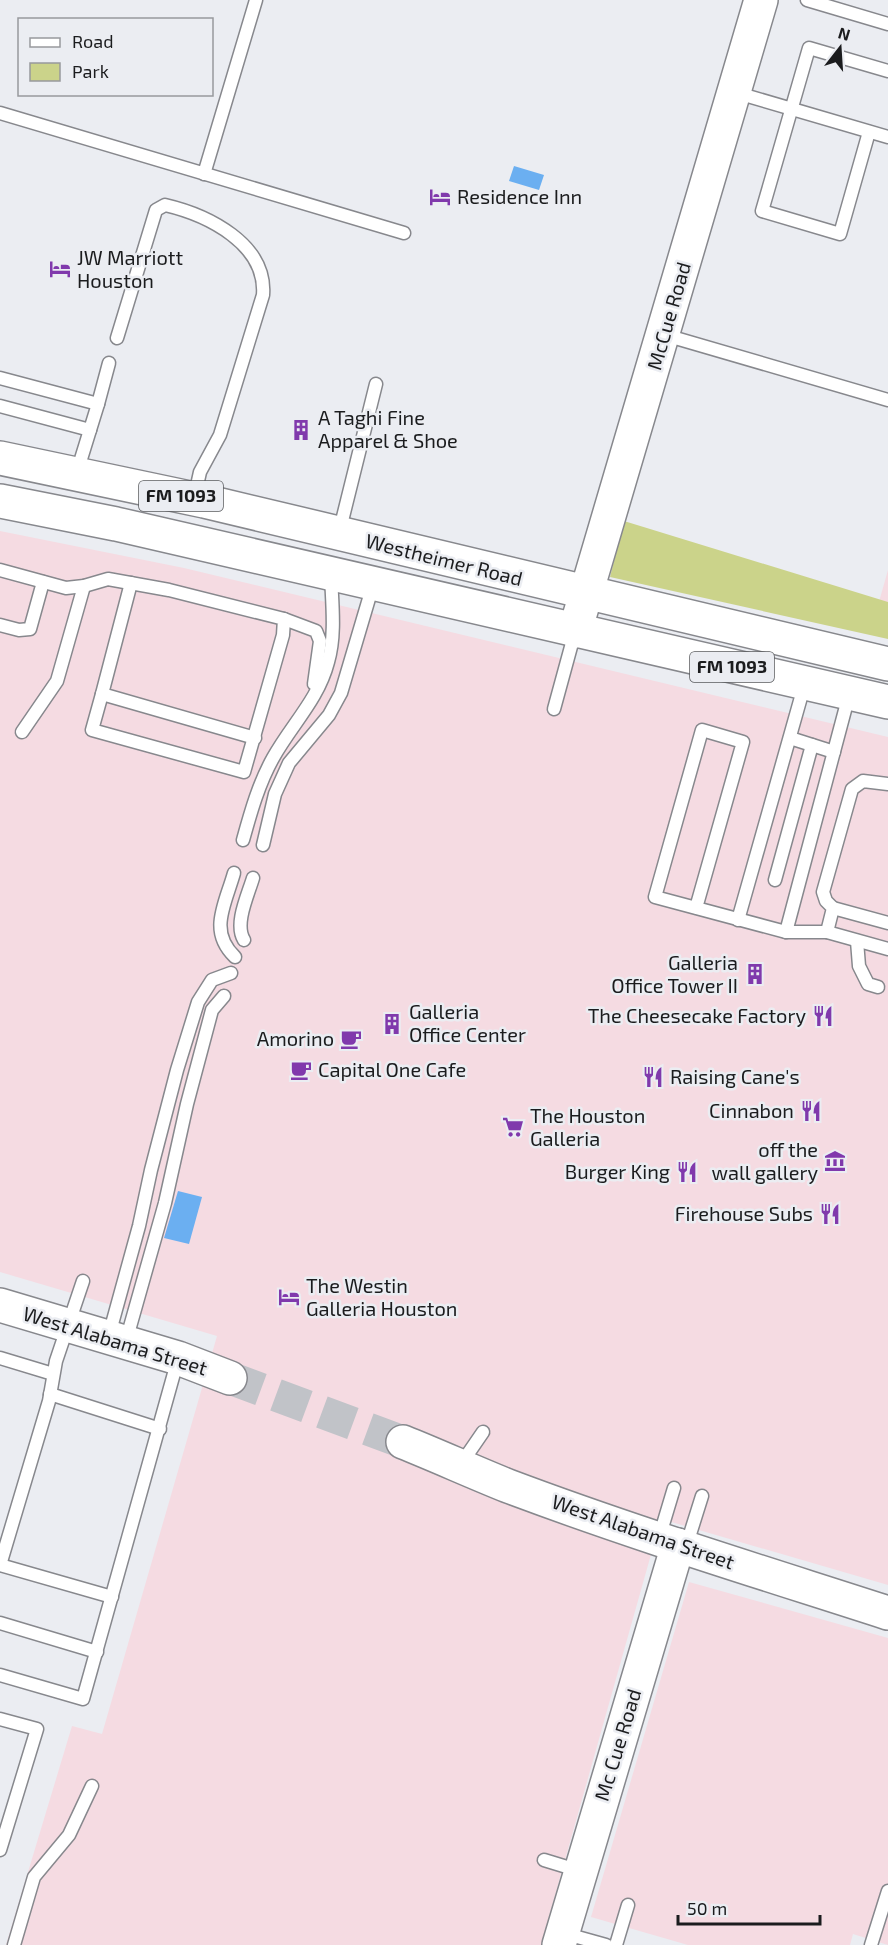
<svg xmlns="http://www.w3.org/2000/svg" width="888" height="1945" font-family="'Exo 2',sans-serif">
  <style>
    .commercial { fill: #f5dbe2 }
    .green { fill: #cbd38a }
    .water { fill: #6baff1 }
    .lines { fill: none; stroke-linecap: round; stroke-linejoin: round }
    .secondary-tunnel { stroke: #c1c3c8; stroke-width: 33; stroke-dasharray: 33 16; stroke-linecap: butt }
    .lane-casing { stroke: #87888d; stroke-width: 15 }
    .secondary-casing { stroke: #87888d; stroke-width: 36 }
    .primary-casing { stroke: #87888d; stroke-width: 36 }
    .lane { stroke: #fff; stroke-width: 12 }
    .secondary { stroke: #fff; stroke-width: 33 }
    .primary { stroke: #fff; stroke-width: 33 }
    .labels { text-anchor: middle; stroke-width: 5; stroke-linejoin: round; paint-order: stroke }
    .shield { fill: #ebedf2; stroke: #595b5e; stroke-width: 1.5 }
    .shield-label { font-size: 18px; font-weight: bold; fill: #1b1c1e }
    .poi-label { font-size: 20px; fill: #1b1c1e; stroke: #ebedf2; text-anchor: start }
    .street-label { font-size: 20px; fill: #1b1c1e; stroke: #ebedf2 }
  </style>
  <rect width="100%" height="100%" fill="#ebedf2"/>
  <g class="commercial">
    <polygon points="0,531 184,568 888,737 888,1585 661,1519 541,1945 6,1945 72,1726 102,1734 217,1336 0,1272"/>
    <polygon points="888,570 888,634 871,630"/>
    <polygon points="689,1582 888,1638 888,1945 853,1934 850,1945 688,1945 591,1917"/>
  </g>
  <polygon class="green" points="624,521 888,602 888,639 610,577"/>
  <g class="water">
    <polygon points="514,166 544,175 539,190 509,181"/>
    <polygon points="178,1191 202,1197 189,1244 164,1238"/>
  </g>
  <g class="lines">
    <polyline class="secondary-tunnel" points="230,1378 403,1442"/>
    <defs>
      <g id="lane">
        <polyline points="807,0 888,24"/>
        <polyline points="734,92 888,137"/>
        <polyline points="0,113 404,233"/>
        <polyline points="869,132 840,234 762,211 809,48 888,71"/>
        <polyline points="204,174 256,0"/>
        <polyline points="665,335 888,400"/>
        <path d="M 117,338 L 156,210 L 165,205 C 208,215 267,244 263,295 L 220,435 L 200,472 L 194,499"/>
        <polyline points="0,378 98,404 77,472"/>
        <polyline points="98,404 109,363"/>
        <polyline points="0,406 90,430"/>
        <polyline points="339,533 376,384"/>
        <polyline points="0,570 66,588 84,586 108,579 169,590 284,619 283,635 244,772 92,730 102,694"/>
        <polyline points="131,583 102,694 255,738"/>
        <polyline points="284,619 316,631 320,641 314,684"/>
        <polyline points="0,625 19,630 30,629 43,582"/>
        <polyline points="554,709 575,632"/>
        <polyline points="22,732 57,681 84,586"/>
        <polyline points="790,738 834,752"/>
        <path d="M 243,840 C 251,811 259,783 273,758 C 292,724 318,700 328,662 C 336,635 332,603 331,575"/>
        <polyline points="263,845 275,794 289,763 329,715 341,693 373,585"/>
        <path d="M 234,873 C 225,905 208,931 235,957"/>
        <polyline points="775,880 812,745"/>
        <polyline points="696,908 743,742 702,730 655,897 786,932 827,932 888,949"/>
        <polyline points="833,908 888,923"/>
        <polyline points="738,920 805,683"/>
        <polyline points="786,932 849,695"/>
        <polyline points="827,932 833,908 826,901 823,892 852,789 863,781 888,784"/>
        <path d="M 244,940 C 234,924 248,895 253,878"/>
        <polyline points="857,941 859,966 868,984 878,987"/>
        <polyline points="109,1335 139,1226 151,1170 177,1070 198,1002 212,980 231,973"/>
        <polyline points="126,1341 165,1203 187,1104 212,1010 224,996"/>
        <polyline points="0,1358 53,1374"/>
        <polyline points="50,1394 160,1429"/>
        <polyline points="461,1464 483,1432"/>
        <polyline points="659,1538 674,1488"/>
        <polyline points="686,1547 702,1496"/>
        <polyline points="0,1565 49,1401 56,1361 83,1281"/>
        <polyline points="0,1565 112,1597"/>
        <polyline points="0,1623 97,1652"/>
        <polyline points="0,1675 83,1699 178,1359"/>
        <polyline points="0,1719 37,1729 0,1850"/>
        <polyline points="544,1860 580,1871"/>
        <polyline points="563,1933 606,1945"/>
        <polyline points="14,1945 34,1877 69,1835 92,1786"/>
        <polyline points="616,1945 628,1905"/>
        <polyline points="871,1945 888,1891"/>
      </g>
      <g id="secondary">
        <polyline points="575,631 761,0"/>
        <polyline points="0,1305 178,1358 230,1378"/>
        <path d="M 403,1442 C 438,1456 473,1472 508,1486 C 633,1533 761,1572 888,1613"/>
        <polyline points="559,1945 678,1545"/>
      </g>
      <g id="primary">
        <polyline points="0,458 204,501 888,664"/>
        <polyline points="0,501 116,524 888,702"/>
      </g>
    </defs>
    <use href="#lane" class="lane-casing"/>
    <use href="#secondary" class="secondary-casing"/>
    <use href="#primary" class="primary-casing"/>
    <use href="#lane" class="lane"/>
    <use href="#secondary" class="secondary"/>
    <use href="#primary" class="primary"/>
  </g>
  <defs>
    <symbol id="hotel-bare" viewBox="-9 -9 18 18"><path d="M-6-4.5h1.5V1H6V5H4.5V3h-9V5H-6ZM-4 0a1.8 1.8 0 1 1 3.6 0ZM.5 0V-2.5h3Q6-2.5 6 0Z" fill="#8039ac" stroke="#ebedf2" stroke-width="2.5" paint-order="stroke"/></symbol>
    <symbol id="building-bare" viewBox="-9 -9 18 18"><path d="M-4-6H4V6H1V3H-1V6H-4ZM-2.5-4.3h1.7v1.8h-1.7ZM.8-4.3h1.7v1.8H.8ZM-2.5-1h1.7V.8h-1.7ZM.8-1h1.7V.8H.8Z" fill="#8039ac" stroke="#ebedf2" stroke-width="2.5" paint-order="stroke"/></symbol>
    <symbol id="restaurant-bare" viewBox="-9 -9 18 18"><path d="M-5-6h1v4h1v-4h1v4h1v-4h1v5L-1.5 .5V6h-2V.5L-5-1ZM5-6V6H3V1.5H1.5Q1.5-4 5-6Z" fill="#8039ac" stroke="#ebedf2" stroke-width="2.5" paint-order="stroke"/></symbol>
    <symbol id="cafe-bare" viewBox="-9 -9 18 18"><path d="M-5.5-4.5H6V0H3Q3 3.5 0 3.5H-2.5Q-5.5 3.5-5.5 0ZM3-3.2v2h1.7v-2ZM-6 4.5H4V6H-6Z" fill="#8039ac" stroke="#ebedf2" stroke-width="2.5" paint-order="stroke"/></symbol>
    <symbol id="supermarket-bare" viewBox="-9 -9 18 18"><path d="M-6-5.5h2.5l.6 2H6L4.5 2H-2.5L-4.4-4H-6ZM-1.5 3.2a1.3 1.3 0 1 0 .1 0ZM3 3.2a1.3 1.3 0 1 0 .1 0Z" fill="#8039ac" stroke="#ebedf2" stroke-width="2.5" paint-order="stroke"/></symbol>
    <symbol id="museum-bare" viewBox="-9 -9 18 18"><path d="M0-6L6-3V-2H-6V-3ZM-5-1h2V3h-2ZM-1-1h2V3h-2ZM3-1h2V3H3ZM-6 4H6V6H-6Z" fill="#8039ac" stroke="#ebedf2" stroke-width="2.5" paint-order="stroke"/></symbol>
  </defs>
  <g fill-rule="evenodd">
    <use href="#hotel-bare" x="425" y="182" width="30" height="30"/>
    <use href="#hotel-bare" x="45" y="254" width="30" height="30"/>
    <use href="#building-bare" x="286" y="415" width="30" height="30"/>
    <use href="#building-bare" x="740" y="959" width="30" height="30"/>
    <use href="#restaurant-bare" x="808" y="1001" width="30" height="30"/>
    <use href="#building-bare" x="377" y="1009" width="30" height="30"/>
    <use href="#cafe-bare" x="336" y="1024" width="30" height="30"/>
    <use href="#cafe-bare" x="286" y="1055" width="30" height="30"/>
    <use href="#restaurant-bare" x="638" y="1062" width="30" height="30"/>
    <use href="#restaurant-bare" x="796" y="1096" width="30" height="30"/>
    <use href="#supermarket-bare" x="498" y="1112" width="30" height="30"/>
    <use href="#museum-bare" x="820" y="1146" width="30" height="30"/>
    <use href="#restaurant-bare" x="672" y="1157" width="30" height="30"/>
    <use href="#restaurant-bare" x="815" y="1199" width="30" height="30"/>
    <use href="#hotel-bare" x="274" y="1282" width="30" height="30"/>
  </g>
  <g class="labels">
    <g class="shield">
      <rect x="139" y="481" width="84" height="30" rx="4.5"/>
      <rect x="690" y="652" width="84" height="30" rx="4.5"/>
    </g>
    <g class="shield-label">
      <text x="181" y="502">FM 1093</text>
      <text x="732" y="673">FM 1093</text>
    </g>
    <g class="poi-label">
      <text x="457" y="204">Residence Inn</text>
      <text x="77" y="265">JW Marriott<tspan x="77" dy="23">Houston</tspan></text>
      <text x="318" y="425">A Taghi Fine<tspan x="318" dy="23">Apparel &amp; Shoe</tspan></text>
      <text x="738" y="970" text-anchor="end">Galleria<tspan x="738" dy="23">Office Tower II</tspan></text>
      <text x="409" y="1019">Galleria<tspan x="409" dy="23">Office Center</tspan></text>
      <text x="806" y="1023" text-anchor="end">The Cheesecake Factory</text>
      <text x="334" y="1046" text-anchor="end">Amorino</text>
      <text x="318" y="1077">Capital One Cafe</text>
      <text x="670" y="1084">Raising Cane's</text>
      <text x="794" y="1118" text-anchor="end">Cinnabon</text>
      <text x="530" y="1123">The Houston<tspan x="530" dy="23">Galleria</tspan></text>
      <text x="818" y="1157" text-anchor="end">off the<tspan x="818" dy="23">wall gallery</tspan></text>
      <text x="670" y="1179" text-anchor="end">Burger King</text>
      <text x="813" y="1221" text-anchor="end">Firehouse Subs</text>
      <text x="306" y="1293">The Westin<tspan x="306" dy="23">Galleria Houston</tspan></text>
    </g>
    <g class="street-label">
      <text transform="translate(669 316) rotate(-74)" y="7">McCue Road</text>
      <text transform="translate(444 560) rotate(14)" y="7">Westheimer Road</text>
      <text transform="translate(115 1341) rotate(17)" y="7">West Alabama Street</text>
      <text transform="translate(643 1532) rotate(19)" y="7">West Alabama Street</text>
      <text transform="translate(618 1745) rotate(-73)" y="7">Mc Cue Road</text>
    </g>
  </g>
  <rect x="18" y="18" width="195" height="78" fill="#ebedf2" stroke="#98999d" stroke-width="1.5"/>
  <rect x="30" y="38" width="30" height="9" fill="#ffffff" stroke="#98999d" stroke-width="1.5"/>
  <text x="72" y="48" font-size="18" fill="#1b1c1e">Road</text>
  <rect x="30" y="63" width="30" height="18" fill="#cbd38a" stroke="#98999d" stroke-width="1.5"/>
  <text x="72" y="78" font-size="18" fill="#1b1c1e">Park</text>
  <g transform="translate(840 48) rotate(17)" stroke="#ebedf2" stroke-width="4.5" paint-order="stroke">
  <path d="M0-4.5L10 22L0 15L-10 22Z" fill="#1b1c1e"/>
  <text y="-9" font-size="16" font-weight="bold" text-anchor="middle" fill="#1b1c1e">N</text>
  </g>
  <path d="M678 1915v9h142v-9" fill="none" stroke="#1b1c1e" stroke-width="3"/>
  <text x="687" y="1915" font-size="18" fill="#1b1c1e" stroke="#ebedf2" stroke-width="4.5" paint-order="stroke">50 m</text>
</svg>
